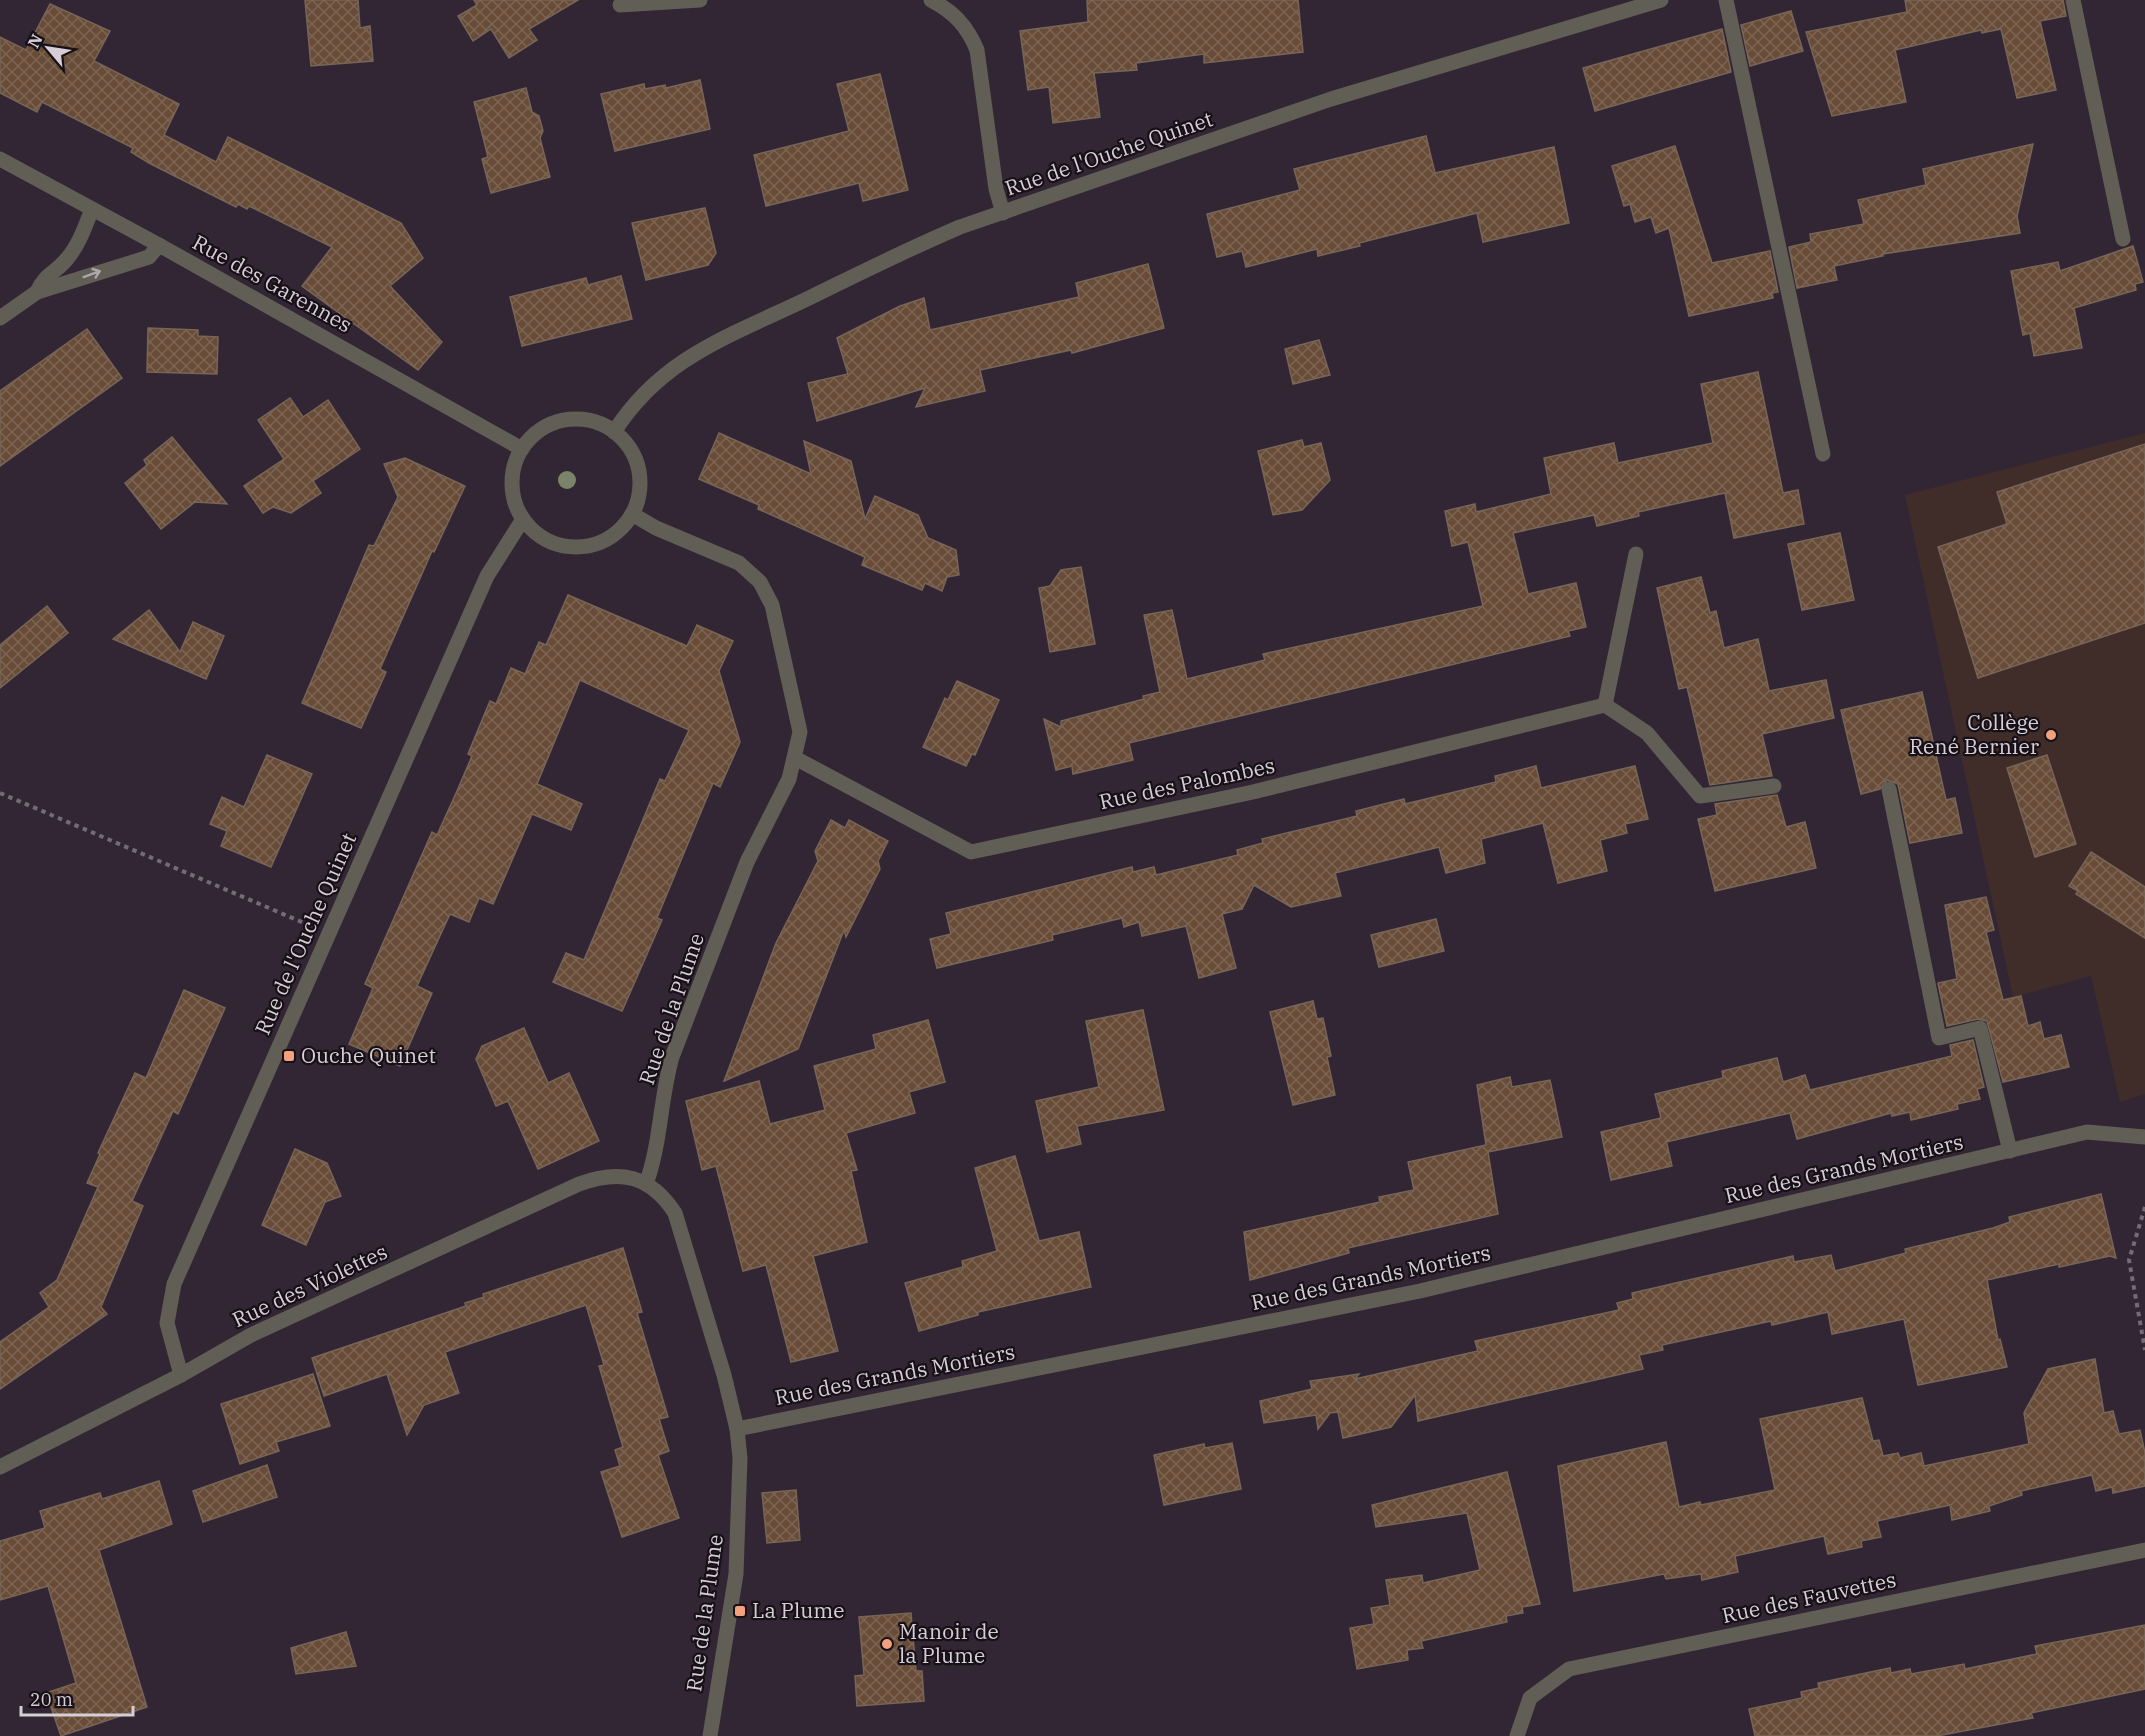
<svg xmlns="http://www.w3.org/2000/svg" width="2145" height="1736" font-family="'IBM Plex Serif',serif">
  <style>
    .education { fill: #402d2a }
    .building { fill: url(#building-cross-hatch); stroke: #776558; stroke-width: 1.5 }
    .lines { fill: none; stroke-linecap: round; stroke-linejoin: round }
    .path { stroke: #756b77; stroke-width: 4; stroke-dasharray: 4.5 4.5; stroke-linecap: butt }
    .minor { stroke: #615e56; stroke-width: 15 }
    .tree { fill: #7b846b }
    .oneway { stroke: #ada7aa }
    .poi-dot { fill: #f1a17d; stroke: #171117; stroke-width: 2 }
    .labels { text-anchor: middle; stroke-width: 4.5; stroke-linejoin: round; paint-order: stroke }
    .street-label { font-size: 21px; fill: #d6ced7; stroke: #171117 }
    .poi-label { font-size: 21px; fill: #d6ced7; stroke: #171117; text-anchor: start }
  </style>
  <defs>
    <pattern id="building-cross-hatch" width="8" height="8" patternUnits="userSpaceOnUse" patternTransform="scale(1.5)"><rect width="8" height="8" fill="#684c37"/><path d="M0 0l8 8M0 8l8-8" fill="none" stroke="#7d6553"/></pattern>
  </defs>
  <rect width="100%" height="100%" fill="#322634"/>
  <polygon class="education" points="2145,433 2145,1094 2120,1102 2091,976 2013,997 1905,495"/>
  <g class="building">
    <polygon points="305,0 358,0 360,28 370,26 373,61 311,66"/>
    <polygon points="474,0 578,0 529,29 537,40 509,58 491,29 473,41 458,16 477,5"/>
    <polygon points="1087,0 1298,0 1303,52 1204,63 1204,54 1136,63 1137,70 1094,73 1100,117 1053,123 1049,87 1028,90 1020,31 1088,22"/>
    <polygon points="1905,0 2063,0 2066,16 2040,21 2056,90 2017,98 2001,29 1982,33 1981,30 1895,50 1906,102 1832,116 1806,32 1907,12"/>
    <polygon points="50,4 110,31 94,61 179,104 164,135 216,162 228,137 401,223 423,258 390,286 442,342 418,370 302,286 332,247 249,206 247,209 238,204 236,207 149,163 131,152 133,148 42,102 37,112 0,93 0,37 26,50"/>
    <polygon points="1791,11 1803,51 1750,66 1741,25"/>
    <polygon points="1722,29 1731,72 1595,111 1583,68"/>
    <polygon points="880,74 908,190 863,201 859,183 766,206 754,155 849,131 837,84"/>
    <polygon points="700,80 710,129 615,151 601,94 644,84 645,89 665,85 666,88"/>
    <polygon points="526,88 532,112 539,116 543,131 540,138 550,177 491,193 482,159 488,157 474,102"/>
    <polygon points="1426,136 1435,173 1554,147 1569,223 1483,242 1477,213 1359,243 1360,246 1318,256 1317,249 1246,267 1242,251 1217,257 1207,214 1300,190 1294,169"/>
    <polygon points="2033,144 2017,216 2020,233 1883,254 1883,256 1834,266 1837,280 1797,288 1789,247 1811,242 1810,234 1864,224 1858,200 1926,185 1923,169"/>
    <polygon points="1675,146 1712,263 1770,251 1778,292 1772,293 1773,298 1689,316 1669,228 1656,233 1651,217 1635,222 1630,204 1624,206 1612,166"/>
    <polygon points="705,208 716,253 708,265 646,280 632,223"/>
    <polygon points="2133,246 2143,282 2135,284 2136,290 2074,308 2082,348 2034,356 2030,333 2023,335 2011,271 2058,262 2060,271"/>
    <polygon points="1148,264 1164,328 1072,353 1071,350 980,370 985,391 916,407 925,388 817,421 808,383 848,374 837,338 900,306 924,298 930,330 1079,297 1076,283"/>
    <polygon points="621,276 632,319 522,346 510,297 586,278 588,285"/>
    <polygon points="148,328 198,330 198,336 218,337 217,374 147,372"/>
    <polygon points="87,329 122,378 0,466 0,391"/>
    <polygon points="1319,340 1330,375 1293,384 1285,349"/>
    <polygon points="1758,372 1783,493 1798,490 1804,524 1734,538 1725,493 1638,512 1639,516 1597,526 1594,515 1513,533 1528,594 1576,583 1586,627 1568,631 1570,636 1129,743 1133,760 1073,774 1072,766 1056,770 1044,719 1061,727 1061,721 1144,699 1143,696 1160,692 1144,615 1172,610 1187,679 1265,660 1263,654 1483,606 1468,542 1452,546 1445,511 1475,504 1476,512 1551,494 1544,458 1614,443 1618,463 1713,443 1701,384"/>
    <polygon points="290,398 303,417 328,400 360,449 313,481 321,493 291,513 273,507 263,513 244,486 284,459 258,420"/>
    <polygon points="719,433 811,474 804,441 851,461 865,519 875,496 918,515 928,538 956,550 959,575 947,577 942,591 925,583 922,590 862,565 865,557 758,509 759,505 699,479"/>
    <polygon points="172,437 227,504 195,502 161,529 125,483 147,465 144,460"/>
    <polygon points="1302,440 1304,447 1321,443 1330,480 1302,510 1273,515 1258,451"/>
    <polygon points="2145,444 2145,623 1978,678 1938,547 2007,524 1997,492"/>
    <polygon points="405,458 465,486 434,552 432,551 380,669 386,672 361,728 302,703 369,545 374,546 398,497 384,464"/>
    <polygon points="1840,533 1854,600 1802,610 1788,544"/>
    <polygon points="1081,567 1095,644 1050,652 1039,588 1050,586 1061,570"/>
    <polygon points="1701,577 1710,613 1716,611 1724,648 1758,639 1769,691 1826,680 1834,718 1762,734 1772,776 1710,785 1687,687 1679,689 1657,588"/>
    <polygon points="568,595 687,646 697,625 733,641 719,671 740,742 720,787 713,783 657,918 662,920 622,1011 553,982 566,953 584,960 660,779 665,781 689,730 580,680 537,784 582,804 571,830 532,814 493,904 479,898 469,922 450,914 417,986 432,993 400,1066 349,1044 373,988 365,984 432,832 437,835 457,791 472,756 468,754 490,701 496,704 511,668 525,674 539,642 546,645"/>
    <polygon points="47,606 68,633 0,688 0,645"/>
    <polygon points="149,610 180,652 193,622 224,636 206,679 113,639"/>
    <polygon points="957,681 999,700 975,755 972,754 966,766 923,747 945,698 948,700"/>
    <polygon points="1922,692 1946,800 1955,798 1962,833 1910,843 1898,784 1887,780 1880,789 1861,794 1841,710"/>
    <polygon points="267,755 312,774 271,867 221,846 227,831 210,824 222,797 244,807"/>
    <polygon points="2047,755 2076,844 2035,857 2007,768"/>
    <polygon points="1536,766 1541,788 1635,766 1648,819 1625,824 1627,833 1600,840 1607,871 1558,883 1543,823 1481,839 1485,863 1446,873 1439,847 1335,873 1341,896 1291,907 1254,885 1242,909 1222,914 1236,968 1199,978 1186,926 1142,936 1139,922 1124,927 1122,918 1052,935 1053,940 937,968 930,939 951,934 946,913 1132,867 1133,872 1154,867 1156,875 1238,855 1237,850 1263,843 1262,839 1357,816 1356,811 1404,799 1405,804 1496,782 1495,776"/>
    <polygon points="1777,795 1786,827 1805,822 1816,868 1715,891 1698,819 1717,815 1715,804"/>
    <polygon points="831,820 845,828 849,820 888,841 878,861 880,869 846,937 844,930 798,1049 724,1081 776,943 818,861 815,851"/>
    <polygon points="2091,852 2145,887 2145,938 2076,894 2078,891 2069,886"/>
    <polygon points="1986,897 1994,930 1986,932 2003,1000 2021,996 2028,1026 2040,1022 2044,1039 2061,1035 2069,1067 2003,1082 1987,1021 1978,1019 1947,1026 1938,983 1957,979 1945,905"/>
    <polygon points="1436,919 1444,951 1379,967 1371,935"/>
    <polygon points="184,990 225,1008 178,1114 173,1111 132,1201 143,1206 101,1307 107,1314 0,1389 0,1342 49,1307 40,1293 57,1280 98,1187 87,1183 100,1154 98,1153 135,1073 146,1078"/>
    <polygon points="1313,1001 1317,1019 1323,1018 1331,1056 1327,1057 1335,1095 1293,1105 1270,1012"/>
    <polygon points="1143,1010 1164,1110 1077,1126 1081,1144 1047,1152 1036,1101 1099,1087 1086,1021"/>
    <polygon points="928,1020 945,1082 909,1092 915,1113 846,1133 857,1170 851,1171 867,1242 813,1256 838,1351 791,1362 766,1265 743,1271 716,1166 702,1170 686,1101 759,1081 770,1124 825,1110 814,1066 876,1049 873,1035"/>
    <polygon points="524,1028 548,1083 569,1073 599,1141 538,1169 508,1101 496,1106 476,1059 482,1046"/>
    <polygon points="1973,1040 1984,1087 1977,1089 1980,1099 1957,1104 1958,1109 1911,1120 1910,1112 1892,1116 1891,1113 1797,1139 1790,1113 1666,1142 1666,1140 1672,1166 1611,1180 1601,1132 1661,1118 1655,1094 1723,1078 1722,1071 1777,1058 1783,1082 1805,1075 1810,1090 1952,1056 1950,1045"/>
    <polygon points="1510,1077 1512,1087 1550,1080 1562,1137 1488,1152 1498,1214 1348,1248 1349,1253 1250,1280 1244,1232 1380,1202 1379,1197 1414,1190 1408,1162 1486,1145 1477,1085"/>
    <polygon points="295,1149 327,1163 341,1196 325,1202 306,1245 262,1225"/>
    <polygon points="1015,1156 1039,1241 1079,1232 1091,1287 978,1312 978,1315 919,1331 905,1283 963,1267 962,1261 997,1251 975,1168"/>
    <polygon points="2101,1194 2116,1258 2110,1256 2059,1267 2059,1264 1987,1280 1998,1340 2000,1339 2007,1367 1918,1385 1904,1319 1832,1334 1828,1312 1772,1325 1771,1321 1662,1345 1663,1350 1639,1355 1643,1369 1418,1421 1415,1395 1391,1427 1343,1438 1338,1412 1330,1413 1318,1429 1316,1415 1264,1423 1260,1401 1312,1389 1310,1381 1359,1374 1355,1379 1478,1351 1475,1341 1619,1310 1617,1303 1633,1299 1632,1293 1793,1256 1794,1262 1831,1255 1835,1271 1906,1253 1905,1249 1993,1228 2010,1222 2009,1217"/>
    <polygon points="623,1248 642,1312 637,1313 668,1417 659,1419 669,1451 658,1455 679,1518 622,1537 601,1472 620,1466 615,1450 623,1447 599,1366 604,1365 586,1305 445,1352 459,1393 424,1405 407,1435 387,1374 324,1396 312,1358 466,1306 465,1303 484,1297 483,1294"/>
    <polygon points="2095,1359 2104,1413 2113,1411 2119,1434 2140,1430 2145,1453 2145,1486 2113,1493 2112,1487 2096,1491 2092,1475 2021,1491 2022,1495 1989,1506 1990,1511 1952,1520 1950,1505 1877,1521 1881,1537 1861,1541 1862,1547 1828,1554 1824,1536 1735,1556 1738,1572 1702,1580 1701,1574 1666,1579 1664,1574 1574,1591 1558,1466 1666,1442 1679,1507 1700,1502 1701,1505 1775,1490 1760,1419 1862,1398 1873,1441 1879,1440 1883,1456 1898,1453 1900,1458 1921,1453 1924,1466 2029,1444 2024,1413 2048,1369"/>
    <polygon points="313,1374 330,1426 276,1442 279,1451 240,1464 221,1404"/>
    <polygon points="1232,1443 1241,1489 1164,1505 1154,1455 1204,1444 1205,1448"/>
    <polygon points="267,1465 277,1497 203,1522 193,1491"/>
    <polygon points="1507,1472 1540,1604 1522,1607 1523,1613 1506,1616 1507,1622 1421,1641 1423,1648 1407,1650 1408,1660 1357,1669 1350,1628 1374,1624 1371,1608 1390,1605 1386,1580 1422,1575 1423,1583 1480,1570 1467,1513 1376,1527 1372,1505"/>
    <polygon points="159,1481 172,1524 99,1550 147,1707 61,1736 46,1693 76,1683 48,1586 0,1600 0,1541 45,1528 40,1511 100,1493 102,1499"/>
    <polygon points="796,1490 800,1540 767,1543 762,1493"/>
    <polygon points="911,1613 916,1671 922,1671 924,1701 857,1706 855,1676 864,1675 859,1617"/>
    <polygon points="2145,1625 2145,1689 2031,1713 2033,1718 1937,1736 1755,1736 1749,1709 1802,1698 1801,1692 1819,1688 1818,1683 1890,1668 1891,1673 1910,1669 1911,1674 1964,1664 1965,1669 2037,1654 2035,1646"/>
    <polygon points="346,1632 356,1666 296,1674 291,1648"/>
  </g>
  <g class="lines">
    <g class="path">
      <polyline points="0,793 304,923"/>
      <polyline points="2145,1207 2129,1260 2145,1350"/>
    </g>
    <g class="minor">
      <path d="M 931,0 C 954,12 967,26 977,50 L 996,189 L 1003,213"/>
      <polyline points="1726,0 1823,454"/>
      <polyline points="2073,0 2123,239"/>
      <polyline points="620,5 700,0"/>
      <polyline points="0,159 159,245 522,449"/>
      <path d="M 37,292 C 45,274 54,274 66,260 C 79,245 85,227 92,209"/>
      <polyline points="0,318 37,292 149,257 159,245"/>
      <circle cx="576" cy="483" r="64"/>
      <path d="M 614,432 C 662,357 730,336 807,299 C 858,274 908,249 960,227 L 1331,99 L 1661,0"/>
      <path d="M 632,514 L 656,528 L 739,563 L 760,582 L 772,605 L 800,732 L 789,779 L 747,862 L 672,1057 C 660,1099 661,1143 646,1184"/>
      <polyline points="1605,705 1636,554"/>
      <polyline points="795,758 971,852 1253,792 1605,705 1647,733 1700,796 1774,786"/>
      <polyline points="1889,789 1939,1038 1980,1028 2010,1151"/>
      <polyline points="181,1375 167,1323 174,1284 487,576 523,519"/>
      <polyline points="737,1429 1420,1291 2087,1132 2145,1137"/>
      <path d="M 0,1467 L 181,1375 L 251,1335 L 579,1184 C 620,1169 650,1175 675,1213 L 724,1375 L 737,1429 L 740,1458 L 736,1574 L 710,1736"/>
      <polyline points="1517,1736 1530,1698 1569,1669 2145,1550"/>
    </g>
  </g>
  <circle class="tree" cx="567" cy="480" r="9"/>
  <defs><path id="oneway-shaft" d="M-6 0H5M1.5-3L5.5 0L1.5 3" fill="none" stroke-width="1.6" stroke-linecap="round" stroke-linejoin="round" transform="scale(1.5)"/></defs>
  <use class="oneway" href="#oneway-shaft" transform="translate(92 274) rotate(-20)"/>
  <g class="poi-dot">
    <circle cx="2051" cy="735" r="6"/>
    <rect x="283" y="1050" width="12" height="12" rx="3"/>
    <rect x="734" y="1605" width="12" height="12" rx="3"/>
    <circle cx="887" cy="1644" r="6"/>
  </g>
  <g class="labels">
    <g class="street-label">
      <text transform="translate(1109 154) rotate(-19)" y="7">Rue de l'Ouche Quinet</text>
      <text transform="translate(272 284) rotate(29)" y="7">Rue des Garennes</text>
      <text transform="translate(1187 784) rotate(-12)" y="7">Rue des Palombes</text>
      <text transform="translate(306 934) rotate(-66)" y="7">Rue de l'Ouche Quinet</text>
      <text transform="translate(672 1009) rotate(-71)" y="7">Rue de la Plume</text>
      <text transform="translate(1844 1169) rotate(-13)" y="7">Rue des Grands Mortiers</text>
      <text transform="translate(1371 1278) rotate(-12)" y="7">Rue des Grands Mortiers</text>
      <text transform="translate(310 1286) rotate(-25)" y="7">Rue des Violettes</text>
      <text transform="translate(895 1375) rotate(-11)" y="7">Rue des Grands Mortiers</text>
      <text transform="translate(1809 1598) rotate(-12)" y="7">Rue des Fauvettes</text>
      <text transform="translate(705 1613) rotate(-82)" y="7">Rue de la Plume</text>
    </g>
    <g class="poi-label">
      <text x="2039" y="730" text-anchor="end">Collège<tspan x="2039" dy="24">René Bernier</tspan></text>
      <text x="301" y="1063">Ouche Quinet</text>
      <text x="752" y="1618">La Plume</text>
      <text x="899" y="1639">Manoir de<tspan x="899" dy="24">la Plume</tspan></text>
    </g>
  </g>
  <g transform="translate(48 48) rotate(299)" stroke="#171117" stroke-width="4.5" paint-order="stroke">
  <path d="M0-4.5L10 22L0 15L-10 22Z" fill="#d6ced7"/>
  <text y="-9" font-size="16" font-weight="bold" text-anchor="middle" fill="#d6ced7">N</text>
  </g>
  <path d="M21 1706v9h112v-9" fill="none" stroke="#d6ced7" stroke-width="3"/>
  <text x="30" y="1706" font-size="18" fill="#d6ced7" stroke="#171117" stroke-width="4.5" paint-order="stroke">20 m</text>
</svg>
